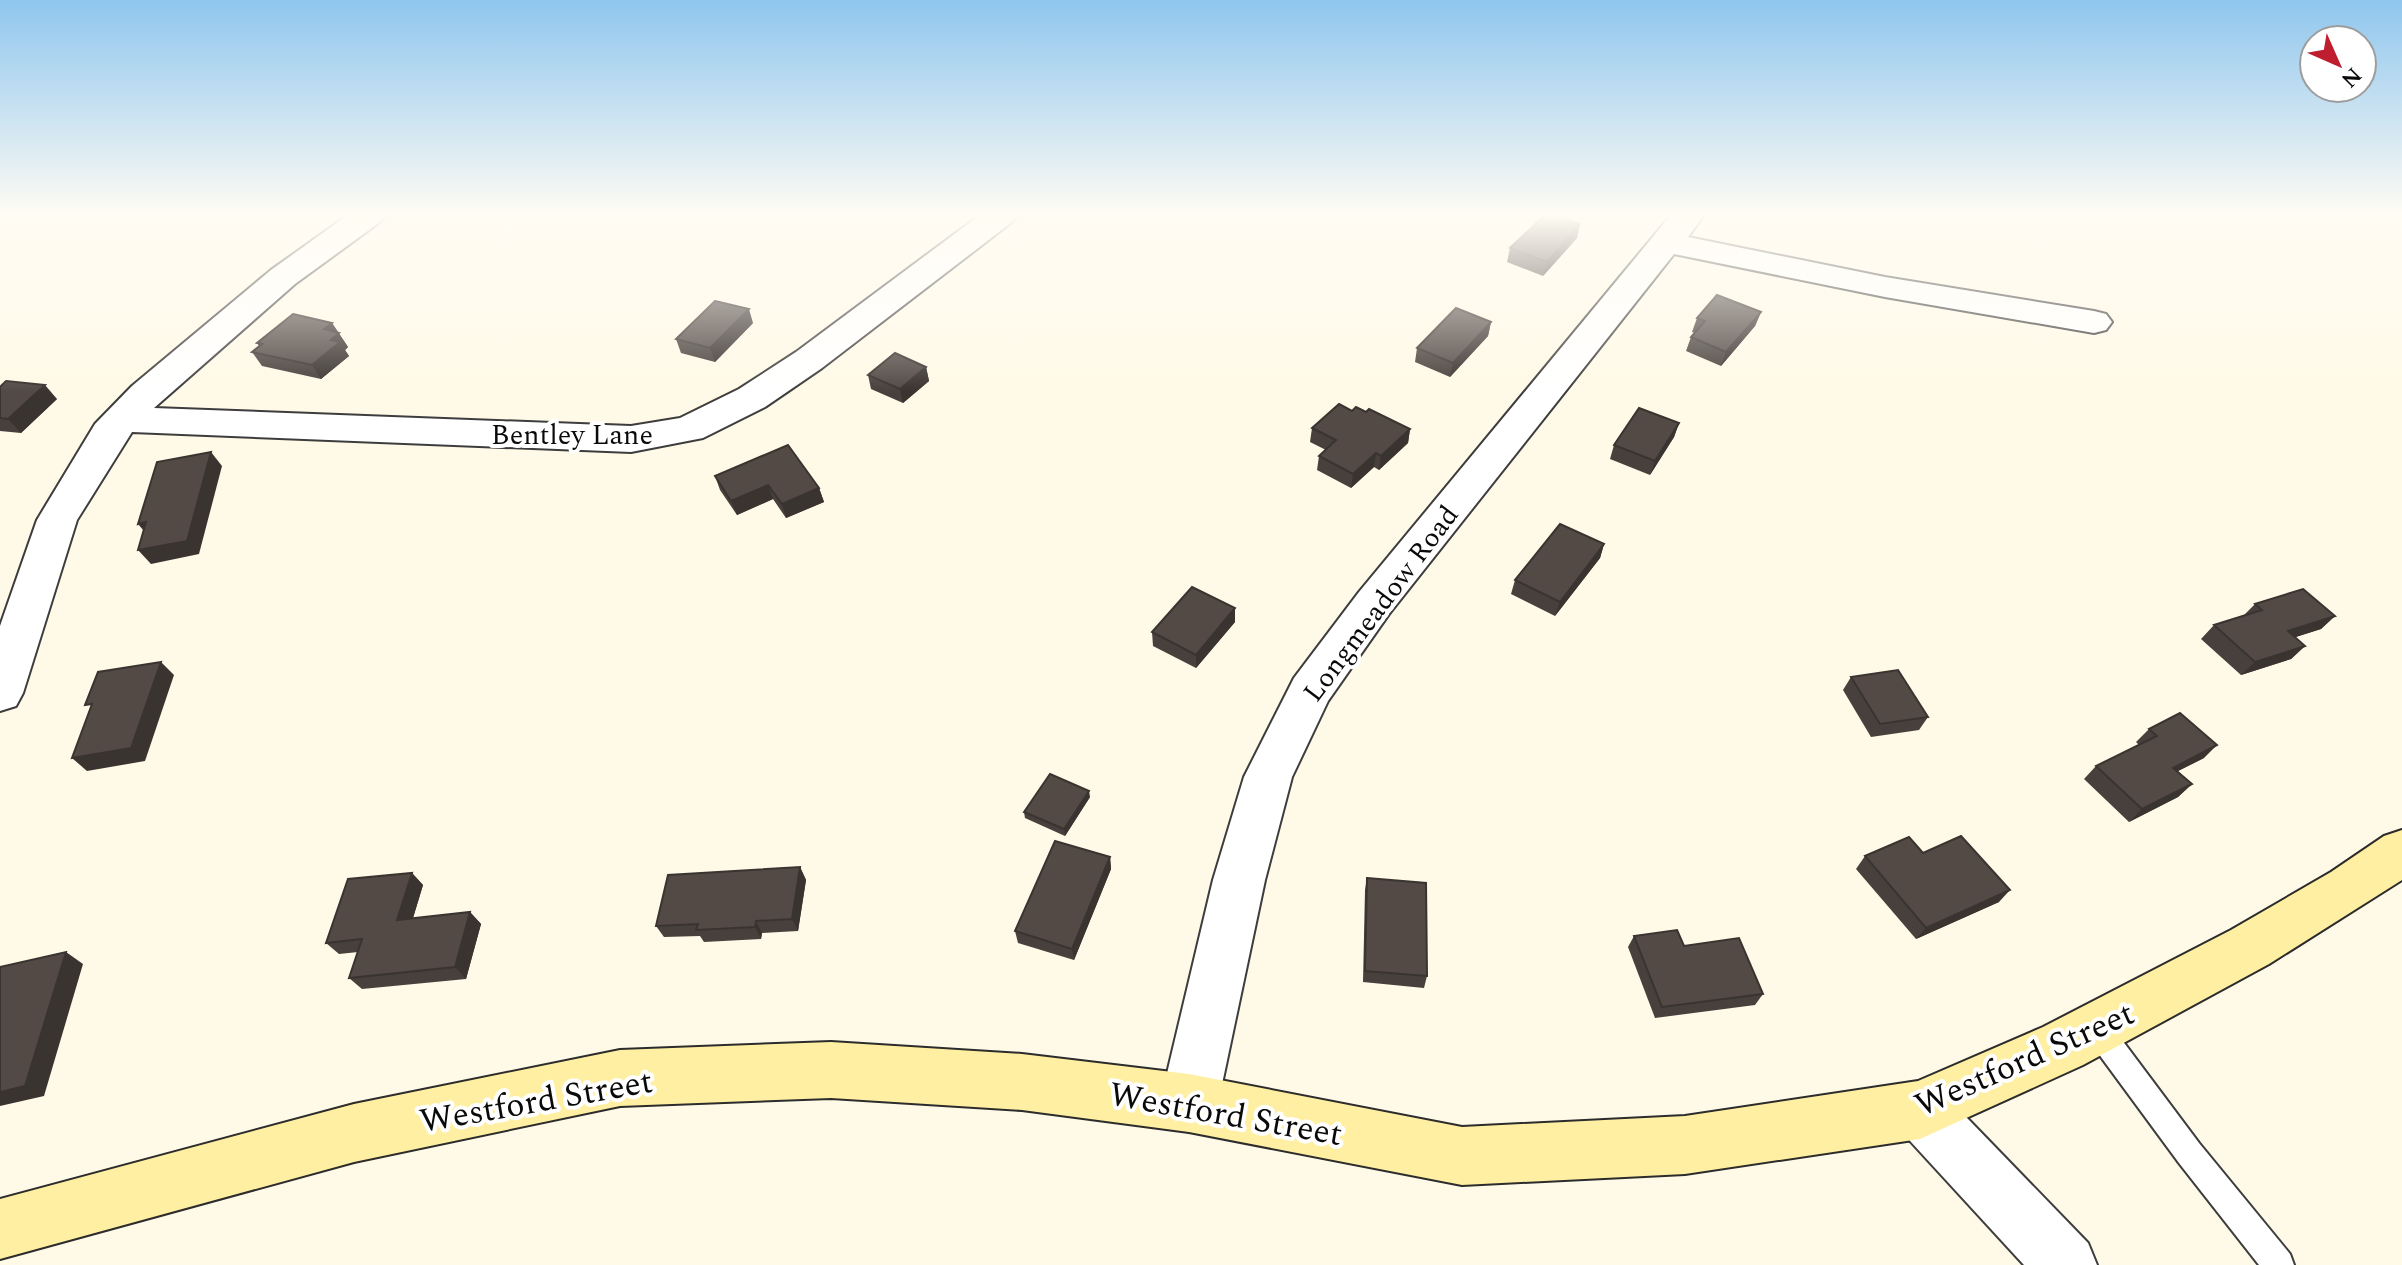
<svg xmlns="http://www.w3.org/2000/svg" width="2402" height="1265" font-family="Spectral,serif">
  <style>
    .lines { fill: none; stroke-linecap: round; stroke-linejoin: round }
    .service-casing { stroke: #3d3d3d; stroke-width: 4 }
    .minor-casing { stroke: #3d3d3d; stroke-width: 4 }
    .secondary-casing { stroke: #2c2c2c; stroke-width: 4 }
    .service { fill: #fff; fill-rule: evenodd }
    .minor { fill: #fff; fill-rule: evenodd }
    .secondary { fill: #ffefa2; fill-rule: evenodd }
    .wall { fill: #47403c }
    .shaded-wall { fill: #3a3431 }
    .building { fill: #534a46; stroke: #3a3431; stroke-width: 2 }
    .labels { text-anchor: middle; stroke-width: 8; stroke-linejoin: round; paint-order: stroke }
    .street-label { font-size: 28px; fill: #0a0a0a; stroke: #fff }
    .near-street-label { font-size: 34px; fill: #0a0a0a; stroke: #fff }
  </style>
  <rect width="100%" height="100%" fill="#fff9e7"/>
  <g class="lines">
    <defs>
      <polygon id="service" points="2097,1016 2107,1020 2199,1143 2290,1254 2294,1265 2259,1265 2179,1163 2087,1038 2083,1029 2087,1020"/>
      <g id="minor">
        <polygon points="348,215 385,215 380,222 295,284 154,408 631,426 680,418 739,389 796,352 980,215 1017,215 1012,222 822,368 765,407 703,438 631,452 132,432 77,520 23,693 16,706 0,711 0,626 37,520 95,424 132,386 271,270"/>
        <polygon points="1671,215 1704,215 1688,237 1885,277 2094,311 2106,314 2112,322 2106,330 2094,333 1885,297 1674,254 1389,614 1328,701 1292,777 1265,880 1218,1103 1209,1123 1189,1132 1169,1123 1160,1103 1213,880 1244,777 1294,678 1359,592"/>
        <polygon points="1920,1081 1940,1090 2088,1243 2097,1265 2024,1265 1900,1130 1891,1110 1900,1090"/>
      </g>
      <polygon id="secondary" points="2402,830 2402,880 2269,964 2083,1065 1920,1139 1685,1174 1462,1185 1189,1132 1022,1110 831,1098 620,1106 354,1162 0,1259 0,1199 354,1104 620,1050 831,1042 1022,1054 1189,1074 1462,1127 1685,1116 1918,1081 2043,1027 2231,930 2331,872 2384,836"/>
    </defs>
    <use href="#service" class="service-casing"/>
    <use href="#minor" class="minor-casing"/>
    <use href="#secondary" class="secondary-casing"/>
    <use href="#service" class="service"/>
    <use href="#minor" class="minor"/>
    <use href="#secondary" class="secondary"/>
  </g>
  <g class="wall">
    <polygon points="1577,238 1543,276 1507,262 1510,248"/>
    <polygon points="1761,312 1755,326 1721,366 1686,351 1691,337 1695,333 1692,332 1697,318"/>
    <polygon points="1491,322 1488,336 1450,377 1415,362 1417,348"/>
    <polygon points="332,323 348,347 345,350 349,356 321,379 262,366 252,352 259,346 257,343"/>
    <polygon points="753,323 715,362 681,353 676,339"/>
    <polygon points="926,367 929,381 903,403 871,389 868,375"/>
    <polygon points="0,387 57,399 21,433 0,431"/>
    <polygon points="1352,411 1366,412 1410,429 1408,443 1379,470 1374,467 1351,488 1317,470 1319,456 1326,450 1310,442 1312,428"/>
    <polygon points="1679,423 1674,437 1650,475 1610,459 1614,445"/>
    <polygon points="715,476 819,488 824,502 786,518 773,499 737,515 720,490"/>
    <polygon points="1604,544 1600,558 1555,616 1511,594 1515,580"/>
    <polygon points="2255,604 2335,616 2321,629 2295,637 2305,646 2291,659 2241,675 2201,639 2214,625 2243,616"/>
    <polygon points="1235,622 1196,668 1153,646 1152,632"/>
    <polygon points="1851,677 1928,717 1919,730 1871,737 1843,690"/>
    <polygon points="2149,729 2204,758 2178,771 2192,784 2178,797 2129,822 2084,779 2096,766 2139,745 2136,742"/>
    <polygon points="1090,797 1065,836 1025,818 1024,812"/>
    <polygon points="1923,853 1999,902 1916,939 1856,869 1865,856"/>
    <polygon points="1110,857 1111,869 1074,960 1018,943 1015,931"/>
    <polygon points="800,867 806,880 798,931 762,933 761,939 704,942 700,936 664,937 656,926"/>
    <polygon points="412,873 423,885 413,918 470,912 481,924 466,979 362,989 349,978 358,952 339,954 326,943"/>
    <polygon points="1367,878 1427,976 1424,988 1363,982 1365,890"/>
    <polygon points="1634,936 1763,994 1755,1005 1655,1018 1628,947"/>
  </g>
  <g class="shaded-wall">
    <polygon points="1580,224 1577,238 1543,276 1547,262"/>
    <polygon points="749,309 753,323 715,362 710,348"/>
    <polygon points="1761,312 1755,326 1721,366 1726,352"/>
    <polygon points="1491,322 1488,336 1450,377 1453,363"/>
    <polygon points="332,323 348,347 345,350 349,356 321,379 312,365 324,329"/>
    <polygon points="926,367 929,381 903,403 900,389"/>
    <polygon points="45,385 57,399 21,433 8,419"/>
    <polygon points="1679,423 1674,437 1650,475 1655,461"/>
    <polygon points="1410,429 1408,443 1379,470 1381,456"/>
    <polygon points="211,452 222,466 199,554 151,564 138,550"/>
    <polygon points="1376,453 1374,467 1351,488 1353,474"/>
    <polygon points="768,485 773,499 737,515 731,501"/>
    <polygon points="819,488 824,502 786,518 782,504"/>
    <polygon points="146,522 150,538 138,524"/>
    <polygon points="1604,544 1600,558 1555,616 1560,602"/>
    <polygon points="1235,608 1235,622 1196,668 1196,655"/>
    <polygon points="2335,616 2321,629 2274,644 2288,631"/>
    <polygon points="2305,646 2291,659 2241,675 2255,662"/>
    <polygon points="161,662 174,675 145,761 87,771 72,758"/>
    <polygon points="2217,745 2204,758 2160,780 2173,768"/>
    <polygon points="2192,784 2178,797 2129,822 2142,809"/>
    <polygon points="1089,791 1090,797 1065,836 1064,829"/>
    <polygon points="1110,857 1111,869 1074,960 1072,949"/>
    <polygon points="800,867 806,880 798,931 792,919"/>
    <polygon points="412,873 423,885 409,931 397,920"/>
    <polygon points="2010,890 1999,902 1916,939 1926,928"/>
    <polygon points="470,912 481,924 466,979 455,967"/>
    <polygon points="756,921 762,933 761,939 755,927"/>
    <polygon points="66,952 83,964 44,1096 0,1106 0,1092"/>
  </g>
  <g class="building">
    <polygon points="1545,215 1556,215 1580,224 1547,262 1510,248"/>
    <polygon points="1717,295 1761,312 1726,352 1691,337 1705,321 1697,318"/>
    <polygon points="715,301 749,309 710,348 676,339"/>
    <polygon points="1456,308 1491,322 1453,363 1417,348"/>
    <polygon points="293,314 332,323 324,329 339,333 331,340 340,342 312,365 252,352 262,344 257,343"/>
    <polygon points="895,353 926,367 900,389 868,375"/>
    <polygon points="6,381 45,385 8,419 0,418 0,387"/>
    <polygon points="1339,404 1352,411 1356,407 1366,412 1369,409 1410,429 1381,456 1376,453 1353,474 1319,456 1336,440 1312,428"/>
    <polygon points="1639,408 1679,423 1655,461 1614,445"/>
    <polygon points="788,445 819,488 782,504 768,485 731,501 715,476"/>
    <polygon points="211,452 187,541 138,550 146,522 138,524 157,462"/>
    <polygon points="1560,524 1604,544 1560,602 1515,580"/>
    <polygon points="1192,587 1235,608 1196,655 1152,632"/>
    <polygon points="2303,589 2335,616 2288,631 2305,646 2255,662 2214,625 2262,610 2255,604"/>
    <polygon points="161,662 131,748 72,758 92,704 85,705 98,672"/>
    <polygon points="1898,670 1928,717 1880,724 1851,677"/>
    <polygon points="2180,713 2217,745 2173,768 2192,784 2142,809 2096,766 2157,736 2149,729"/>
    <polygon points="1050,774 1089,791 1064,829 1024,812"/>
    <polygon points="1961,836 2010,890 1926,928 1865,856 1909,837 1923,853"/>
    <polygon points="1055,841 1110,857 1072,949 1015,931"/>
    <polygon points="800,867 792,919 756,921 755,927 696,930 698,924 656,926 668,875"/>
    <polygon points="412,873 397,920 470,912 455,967 349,978 362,939 326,943 348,879"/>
    <polygon points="1367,878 1426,883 1427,976 1365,971"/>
    <polygon points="1677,930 1684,946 1739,938 1763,994 1662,1007 1634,936"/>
    <polygon points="66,952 25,1086 0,1092 0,967"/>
  </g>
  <linearGradient id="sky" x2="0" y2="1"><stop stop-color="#8fc6ee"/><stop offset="0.55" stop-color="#fffcf4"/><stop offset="1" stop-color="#fffcf4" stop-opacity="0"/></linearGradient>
  <rect width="2402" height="392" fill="url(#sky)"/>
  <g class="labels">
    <g class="street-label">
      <text x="572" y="444">Bentley Lane</text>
      <text transform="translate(1380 603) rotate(-53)" y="10">Longmeadow Road</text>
    </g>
    <g class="near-street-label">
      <text transform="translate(2024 1058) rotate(-24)" y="12">Westford Street</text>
      <text transform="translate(536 1100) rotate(-10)" y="12">Westford Street</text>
      <text transform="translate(1226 1113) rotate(10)" y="12">Westford Street</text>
    </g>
  </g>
  <g transform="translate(2338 64) rotate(135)"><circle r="38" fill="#ffffff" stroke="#9d9d9d" stroke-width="2"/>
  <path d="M0-6L14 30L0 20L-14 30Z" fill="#be1e30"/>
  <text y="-12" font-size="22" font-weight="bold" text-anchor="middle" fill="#0a0a0a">N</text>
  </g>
</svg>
